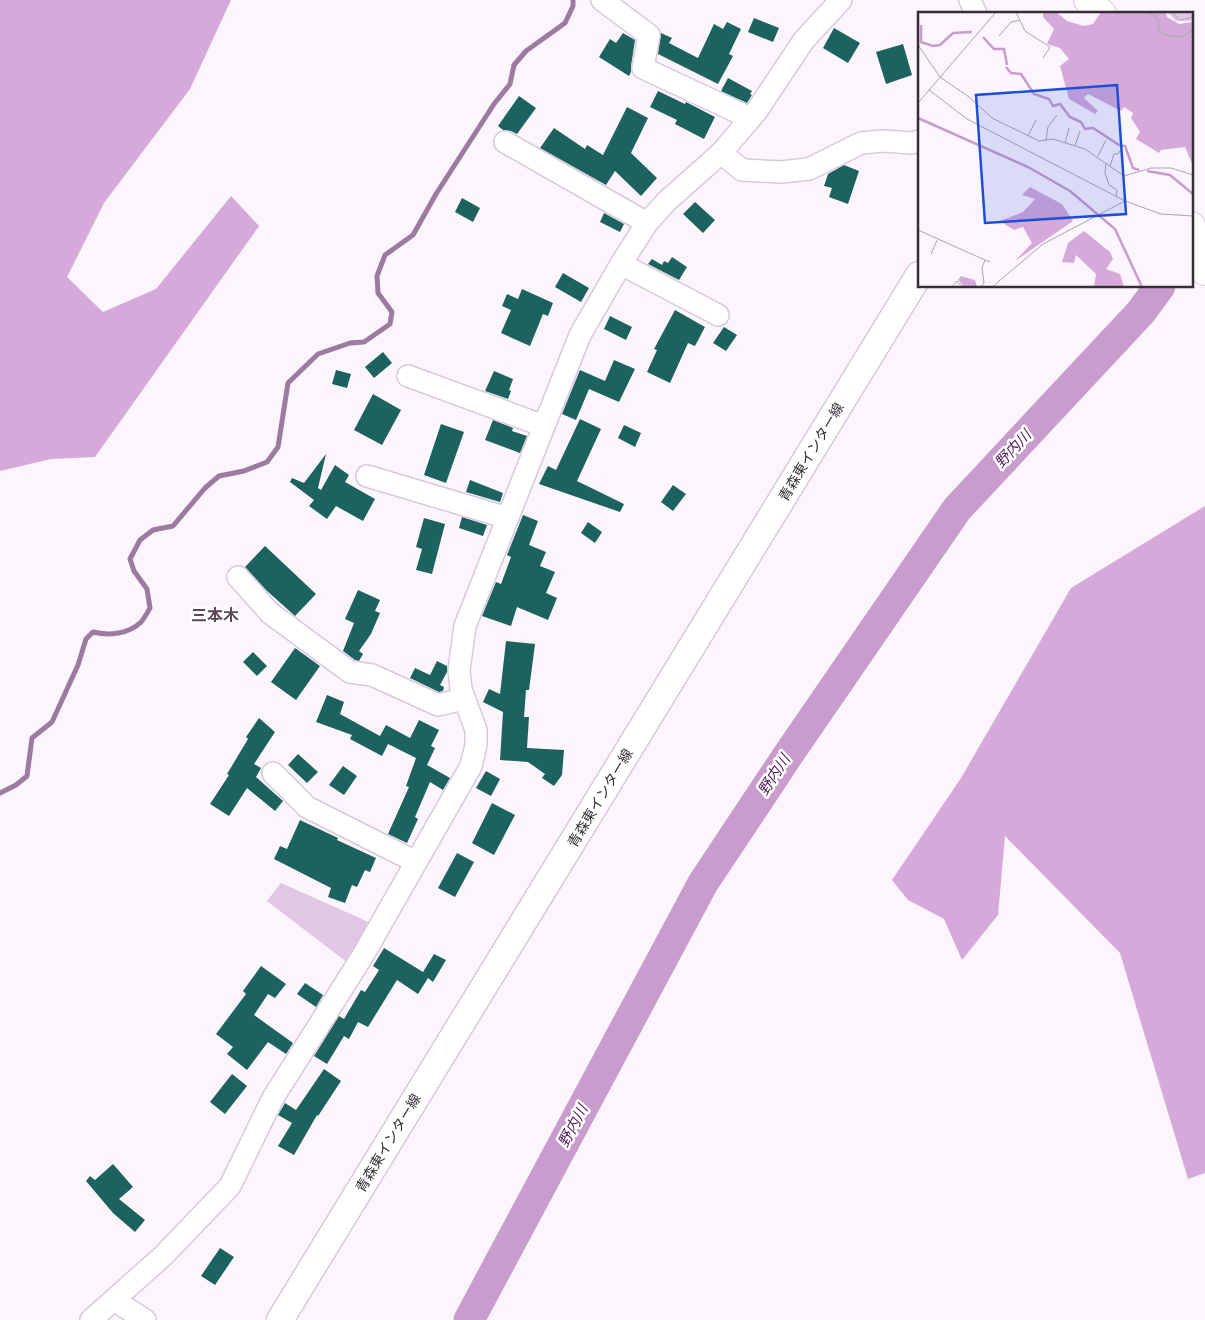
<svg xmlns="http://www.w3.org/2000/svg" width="1205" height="1320" font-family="'Fira Sans Condensed','Noto Sans JP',sans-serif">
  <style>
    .green { fill: #e2c6e5 }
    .forest { fill: #d6a9db }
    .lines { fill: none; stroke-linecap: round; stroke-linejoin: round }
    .stream { stroke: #9c7ba0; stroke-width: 5 }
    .river { stroke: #c89ccd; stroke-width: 31 }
    .building { fill: #1c625e }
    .minor-casing { stroke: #dac8dc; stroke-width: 24 }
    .major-casing { stroke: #dac8dc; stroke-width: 29 }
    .highway-casing { stroke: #dac8dc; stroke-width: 30 }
    .minor { stroke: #fff; stroke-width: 21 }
    .major { stroke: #fff; stroke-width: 26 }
    .highway { stroke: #fff; stroke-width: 28 }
    .labels { text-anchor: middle; stroke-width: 5; stroke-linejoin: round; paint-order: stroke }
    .street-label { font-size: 14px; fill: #352e36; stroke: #fff }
    .water-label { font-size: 15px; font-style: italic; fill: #501b57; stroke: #fff }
    .quarter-label { font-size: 16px; font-weight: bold; fill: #59495b; stroke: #fff }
    .inset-river { fill: none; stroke: #c89ccd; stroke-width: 2.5 }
    .inset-road { fill: none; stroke: #aca5ad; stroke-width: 1 }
    .view { fill: #1d4ed8; fill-opacity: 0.15; stroke: #1d4ed8; stroke-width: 2.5 }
    .inset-edge { fill: none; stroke: #352e36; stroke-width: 2.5 }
  </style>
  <rect width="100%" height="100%" fill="#fcf5fd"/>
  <polygon class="green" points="281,883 373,924 348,963 267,901"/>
  <g class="forest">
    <polygon points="0,0 231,0 190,89 104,203 67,277 103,312 156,289 231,196 259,226 95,457 51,459 0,471"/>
    <polygon points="1205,506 1205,1173 1188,1179 1120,953 1005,836 998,915 962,960 944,919 908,900 892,880 961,778 1071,588"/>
  </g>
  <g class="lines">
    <path class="stream" d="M 0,793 L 16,785 L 27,776 L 32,738 L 52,722 L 78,665 L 86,639 L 93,632 C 109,636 129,634 141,622 C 144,619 147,613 150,608 L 147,589 L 134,571 L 130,559 L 140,540 L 153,530 L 173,526 L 205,488 L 219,476 L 244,471 L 267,462 L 278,447 L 288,383 L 318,354 L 350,343 L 364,342 L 390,324 L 392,312 L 378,293 L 377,276 L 385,255 L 413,235 L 436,194 L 494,104 L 510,84 L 514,65 L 526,51 L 565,23 L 573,6 L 573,0"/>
    <polyline class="river" points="469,1320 703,883 788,755 957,509 1141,312 1160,286"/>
  </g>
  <g class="building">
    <polygon points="754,18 779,28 773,42 748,32"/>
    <polygon points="727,22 741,29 729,54 733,56 718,84 658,54 661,33 672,38 669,43 698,58 714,24 723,29"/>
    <polygon points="834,28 860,43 848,63 823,48"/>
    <polygon points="623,33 635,40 631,66 631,72 629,76 599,57 610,39 616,43"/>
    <polygon points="903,44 912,75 886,84 876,52"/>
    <polygon points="728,78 752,91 750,94 752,95 747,103 721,91"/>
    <polygon points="658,91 685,104 686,102 715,117 704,139 675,124 677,120 650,107"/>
    <polygon points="519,96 536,108 517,134 511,131 503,130 498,126"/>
    <polygon points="627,107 648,118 631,153 657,178 641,196 615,171 606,185 540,148 554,128 585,149 587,145 603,155"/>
    <polygon points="844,165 859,171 848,204 829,197 832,188 824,186 828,174"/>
    <polygon points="462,198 480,208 473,222 455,212"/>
    <polygon points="695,202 715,220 703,233 683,214"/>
    <polygon points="604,213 624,224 620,232 600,222"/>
    <polygon points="672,257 687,267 679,280 648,264 652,259 662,265 664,261 668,263"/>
    <polygon points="563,273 589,288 581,302 555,287"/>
    <polygon points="522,289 553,303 548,316 543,314 530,346 501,333 511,310 502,306 507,294 518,299"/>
    <polygon points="675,310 705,327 695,346 688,343 670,383 647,372 657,350 654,349"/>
    <polygon points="610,316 632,327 626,340 604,329"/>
    <polygon points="724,327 737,335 726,351 713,343"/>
    <polygon points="383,352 392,363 374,378 365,367"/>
    <polygon points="614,360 635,369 619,402 589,389 576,420 562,414 580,370 605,381"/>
    <polygon points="336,370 351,374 347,388 332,384"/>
    <polygon points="494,371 513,379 509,390 511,391 508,399 485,391"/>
    <polygon points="373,394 401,410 382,445 354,430"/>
    <polygon points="580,419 601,429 577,481 624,504 620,512 539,484 548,466 556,470"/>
    <polygon points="493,420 513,428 512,431 527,436 520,453 485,440"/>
    <polygon points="441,424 464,432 446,483 424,475"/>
    <polygon points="624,425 641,433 635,447 618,438"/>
    <polygon points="326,454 318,488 321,490 335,465 349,475 345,482 375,499 363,521 336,506 327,519 309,506 314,500 290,482 292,478 304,483"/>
    <polygon points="470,480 503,493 500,502 466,492"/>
    <polygon points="673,485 686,494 673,511 661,502"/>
    <polygon points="523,515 538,521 529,545 546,552 540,566 555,572 546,593 557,598 548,620 517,607 511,626 482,616 496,582 501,584 511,557 507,555"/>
    <polygon points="462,517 487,525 483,536 459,528"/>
    <polygon points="424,518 445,524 432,574 416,570 422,549 416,547"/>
    <polygon points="588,522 602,532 595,543 581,533"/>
    <polygon points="265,546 316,594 295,616 266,590 245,567"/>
    <polygon points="358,590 380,600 375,611 380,613 371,634 359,651 363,654 359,661 355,660 343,651 354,623 345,619"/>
    <polygon points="506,641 535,644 529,690 526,690 524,717 529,717 527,748 564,750 562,775 554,786 542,778 545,774 528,762 500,760 503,712 483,702 489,689 500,694"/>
    <polygon points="295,648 320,666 296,700 271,682"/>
    <polygon points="253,652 267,666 257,676 243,662"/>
    <polygon points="437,661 447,666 447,672 440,685 444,687 443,691 439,692 410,678 415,668 430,675"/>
    <polygon points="327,695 344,702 340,714 380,736 386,725 410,738 419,720 439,730 431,746 435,748 427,765 450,778 443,790 430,782 415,817 418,819 407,843 388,834 409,787 406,786 416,758 388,744 382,756 350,739 352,735 316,722"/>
    <polygon points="259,718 275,732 254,764 261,768 256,777 283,801 275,811 247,788 229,816 210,804 229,775 227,774 248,739 246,737"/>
    <polygon points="298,754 318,772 307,783 288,765"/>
    <polygon points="343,766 357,776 344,795 329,785"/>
    <polygon points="486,771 500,779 491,796 476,788"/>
    <polygon points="492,803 515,815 494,855 472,843"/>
    <polygon points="300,820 338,838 337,840 376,858 370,872 365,870 357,887 352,885 345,903 328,897 331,888 274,859 280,846 287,849"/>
    <polygon points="457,853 474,862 455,897 438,888"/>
    <polygon points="384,948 423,972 434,954 446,960 433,982 428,978 418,994 397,980 368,1027 358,1022 349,1039 344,1036 327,1064 314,1056 339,1016 344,1019 361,990 365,992 379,970 373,966"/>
    <polygon points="261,966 286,984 275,998 268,994 254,1015 293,1043 286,1054 268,1042 247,1070 227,1054 233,1047 216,1034 246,994 243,991"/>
    <polygon points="305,983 323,995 316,1007 297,994"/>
    <polygon points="324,1069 341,1081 318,1116 317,1115 294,1155 278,1146 292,1123 278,1115 285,1103 296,1110"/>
    <polygon points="232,1074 247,1086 225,1114 210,1102"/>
    <polygon points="113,1164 133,1187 119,1199 145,1220 135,1232 113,1213 86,1181 90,1176 95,1180"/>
    <polygon points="220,1248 234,1257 215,1285 201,1276"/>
  </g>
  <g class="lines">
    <defs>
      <g id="minor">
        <polyline points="602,0 649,35 643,68 750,118"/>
        <polyline points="970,0 976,14"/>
        <polyline points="505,142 647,223"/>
        <polyline points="721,153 742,170 781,172 809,169 861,143 883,141 912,143 919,141"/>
        <polyline points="621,264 718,315"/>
        <polyline points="408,376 544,426"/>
        <polyline points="367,476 508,518"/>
        <polyline points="238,577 270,613 350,672 372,675 438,705 464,699"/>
        <polyline points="273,773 307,807 416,862"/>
        <polyline points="114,1300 145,1320"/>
        <polyline points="91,1320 163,1256 230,1186 273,1098 362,957 471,766 476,745 476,730 461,689 459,670 465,626 580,335 621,264 647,223 667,201 721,153 756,112 804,40 841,0"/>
      </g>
      <polyline id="major" points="280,1320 919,275"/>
      <g id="highway">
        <polyline points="1088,0 1102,14"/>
        <polyline points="1191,226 1205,271"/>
      </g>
    </defs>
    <use href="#minor" class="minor-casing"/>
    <use href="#major" class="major-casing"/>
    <use href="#highway" class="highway-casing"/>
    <use href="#minor" class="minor"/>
    <use href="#major" class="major"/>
    <use href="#highway" class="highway"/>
  </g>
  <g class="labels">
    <g class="street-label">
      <text transform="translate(811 452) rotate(-59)" y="5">青森東インター線</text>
      <text transform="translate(600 798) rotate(-59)" y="5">青森東インター線</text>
      <text transform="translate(388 1143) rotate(-59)" y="5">青森東インター線</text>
    </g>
    <g class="water-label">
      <text transform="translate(1013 449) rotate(-47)" y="5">野内川</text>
      <text transform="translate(774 775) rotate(-57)" y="5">野内川</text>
      <text transform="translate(573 1126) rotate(-62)" y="5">野内川</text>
    </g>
    <g class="quarter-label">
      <text x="215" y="621">三本木</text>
    </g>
  </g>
  <g transform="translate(918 12)">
    <rect width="275" height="275" fill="#fcf5fd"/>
    <path d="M 249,0 L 275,0 L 275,9 L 258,9 Z" fill="#e2c6e5"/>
    <path d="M 125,0 L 138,0 L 149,9 L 166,14 L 175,12 L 183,0 L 248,0 L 249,5 L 261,12 L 275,10 L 275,154 L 267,135 L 243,138 L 241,141 L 218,127 L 222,120 L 213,106 L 215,101 L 206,95 L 203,99 L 170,82 L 166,86 L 180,99 L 177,102 L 151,87 L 142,54 L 151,47 L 142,36 L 129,32 L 136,17 L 125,5 ZM 112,175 L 144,192 L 155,209 L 97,249 L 114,231 L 105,215 L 96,218 L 82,209 L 105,200 L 117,187 L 104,183 ZM 166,219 L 192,240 L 195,247 L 188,257 L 202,262 L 206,275 L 176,275 L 178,262 L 158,243 L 156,251 L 144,250 L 150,231 ZM 43,264 L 57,268 L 59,275 L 46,275 L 40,268 Z" fill="#d6a9db"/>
    <path class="inset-river" d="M 3,13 L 3,30 L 15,34 L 22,33 L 35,21 L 54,20M 65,25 L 76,37 L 86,37 L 89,53M 88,55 L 93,61 L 103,62 L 116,82 L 131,87 L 135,94 L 142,92 L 152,105 L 163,110 L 167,117 L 175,116 L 201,133 L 207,134 L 215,156 L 221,158M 0,106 L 110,155 L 152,179 L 197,217 L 224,275M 229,159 L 252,163 L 275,182"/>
    <path class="inset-road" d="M 98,0 L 107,19 L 132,35 L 125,46M 230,0 L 240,7 L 241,19 L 247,23 L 263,25 L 275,18M 253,0 L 262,8 L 275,5M 81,24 L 93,10 L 102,8M 0,33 L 22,65M 22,65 L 51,85 L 74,106 L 121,129 L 135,127 L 167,137 L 206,164 L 233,156 L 253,156 L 275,163M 11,78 L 49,107 L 207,189 L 243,202 L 275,204M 0,91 L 78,0M 110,124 L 118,108M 128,128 L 130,115 L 139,103M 147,131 L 151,116M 157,134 L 162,119M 180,144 L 188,128M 188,151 L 187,161 L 191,173 L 199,178 L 198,184M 192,154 L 196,142 L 200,142 L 204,136M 0,218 L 67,248M 13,242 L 19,228M 34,275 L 39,269 L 44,275M 63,275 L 66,271 L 64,256 L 67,248 L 72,250M 74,275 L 125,232 L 207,189"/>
    <path class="view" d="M 199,73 L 208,202 L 67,211 L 58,83 Z"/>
    <rect width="275" height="275" class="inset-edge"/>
  </g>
</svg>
